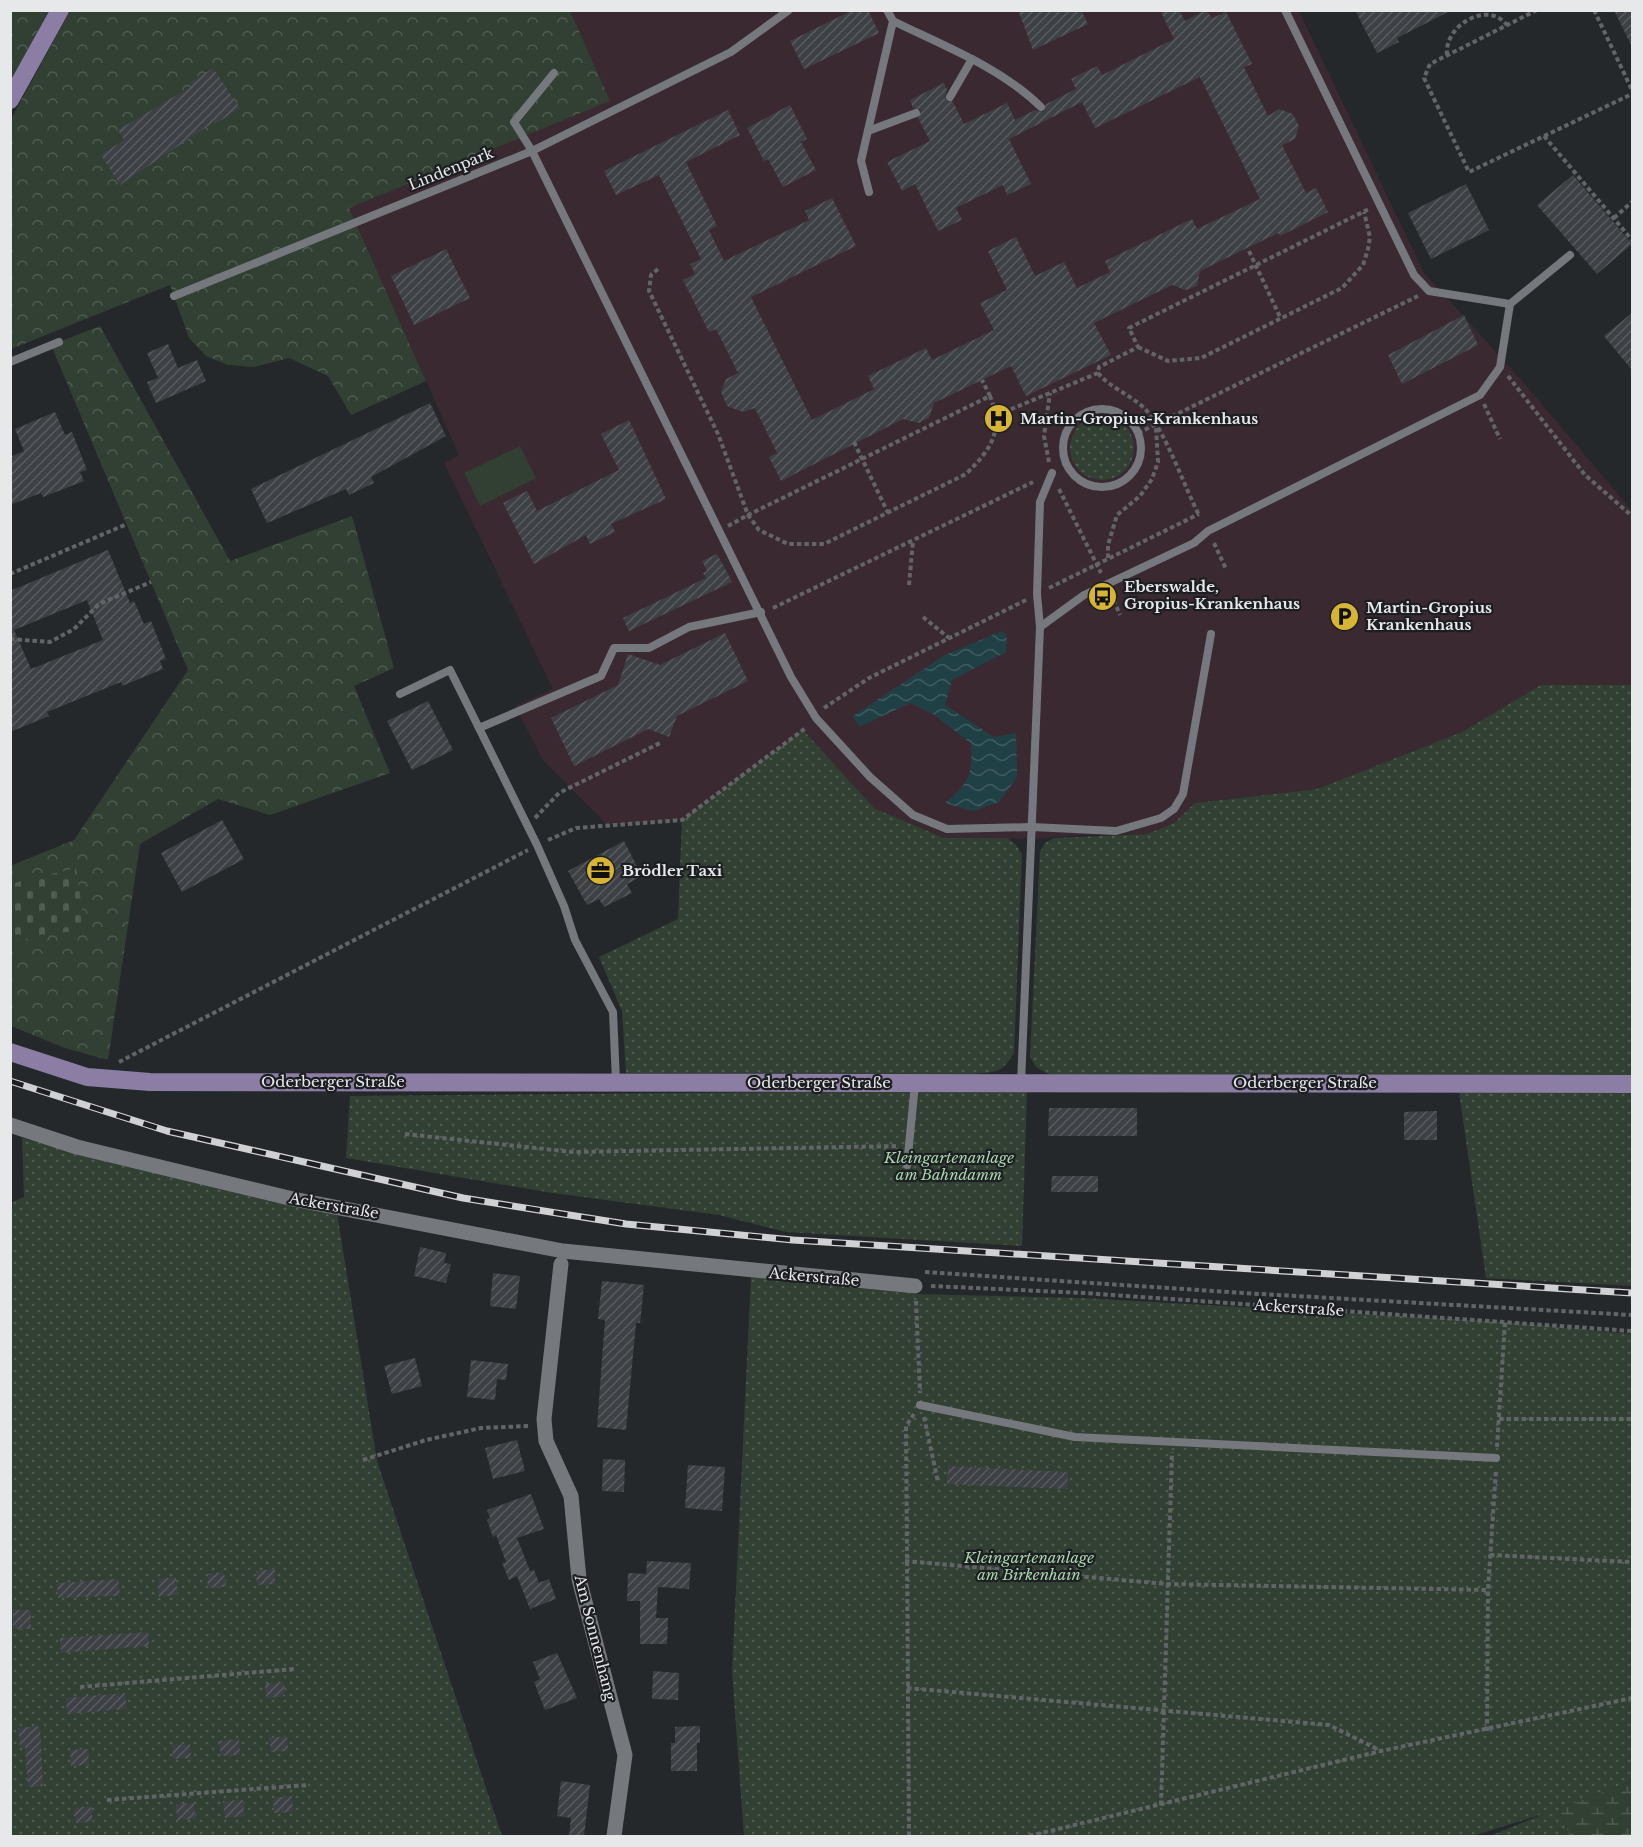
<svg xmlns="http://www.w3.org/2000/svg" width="1643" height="1847" font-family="'Libre Baskerville',serif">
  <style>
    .medical { fill: #3b2931 }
    .green { fill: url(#green-dots) }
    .forest { fill: url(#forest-crowns) }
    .wetland { fill: url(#wetland-marsh) }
    .cemetery { fill: url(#cemetery-stones) }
    .pitch { fill: #314032 }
    .water { fill: url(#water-waves) }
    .building { fill: url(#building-hatch); fill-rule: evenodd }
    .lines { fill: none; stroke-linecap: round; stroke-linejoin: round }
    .path { stroke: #626568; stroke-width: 4; stroke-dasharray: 4.5 3; stroke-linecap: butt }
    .lane { stroke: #75787d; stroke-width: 8 }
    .street { stroke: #75787d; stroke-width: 15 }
    .secondary { stroke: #8c7da4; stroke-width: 18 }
    .rail-casing { stroke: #cfd1d3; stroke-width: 7 }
    .rail { stroke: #1c1e22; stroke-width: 4.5; stroke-dasharray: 14; stroke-linecap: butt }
    .labels { text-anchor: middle; stroke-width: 4.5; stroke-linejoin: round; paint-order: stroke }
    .street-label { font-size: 15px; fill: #e6e8ea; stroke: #1c1e22 }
    .poi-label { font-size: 15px; font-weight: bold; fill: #e6e8ea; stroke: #1c1e22; text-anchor: start }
    .park-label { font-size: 15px; font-style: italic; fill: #abd5ad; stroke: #1c1e22 }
  </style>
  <defs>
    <pattern id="green-dots" width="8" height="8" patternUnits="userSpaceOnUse" patternTransform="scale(1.5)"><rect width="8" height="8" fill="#314032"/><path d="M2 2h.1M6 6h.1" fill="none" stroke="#4f5c50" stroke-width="1.8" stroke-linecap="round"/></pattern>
    <pattern id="forest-crowns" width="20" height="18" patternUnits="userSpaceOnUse" patternTransform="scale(1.5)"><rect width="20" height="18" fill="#314032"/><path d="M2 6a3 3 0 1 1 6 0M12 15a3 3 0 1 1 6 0" fill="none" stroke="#4f5c50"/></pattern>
    <pattern id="wetland-marsh" width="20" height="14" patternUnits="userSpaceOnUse" patternTransform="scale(1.5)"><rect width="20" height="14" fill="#314032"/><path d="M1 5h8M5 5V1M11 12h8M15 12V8" fill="none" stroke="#4f5c50"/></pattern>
    <pattern id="cemetery-stones" width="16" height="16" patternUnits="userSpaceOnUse" patternTransform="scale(1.5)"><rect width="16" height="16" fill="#314032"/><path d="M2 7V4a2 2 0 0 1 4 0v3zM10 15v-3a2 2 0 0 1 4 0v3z" fill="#4f5c50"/></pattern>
    <pattern id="water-waves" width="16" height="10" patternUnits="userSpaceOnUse" patternTransform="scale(1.5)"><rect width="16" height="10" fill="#1f4146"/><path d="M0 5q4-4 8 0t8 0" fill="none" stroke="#405c61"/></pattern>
    <pattern id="building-hatch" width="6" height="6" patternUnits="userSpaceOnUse" patternTransform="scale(1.5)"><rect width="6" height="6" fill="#3d4044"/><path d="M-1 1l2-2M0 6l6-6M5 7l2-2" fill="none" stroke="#595c5f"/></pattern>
  </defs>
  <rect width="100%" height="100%" fill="#25282b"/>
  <polygon class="medical" points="570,11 1299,11 1424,273 1523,382 1632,511 1632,685 1541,685 1462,732 1317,789 1195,803 1174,823 1147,834 1077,835 1032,839 944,838 874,808 803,731 682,820 607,825 543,760 515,706 553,689 444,463 459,455 349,208 609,101"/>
  <g class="green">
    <circle cx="1102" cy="448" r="32"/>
    <polygon points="1541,685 1632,685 1632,1076 1054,1077 1036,1067 1030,1057 1040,852 1045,843 1054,838 1147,834 1174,823 1195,803 1317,789 1462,732"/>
    <path d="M 803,730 L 874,808 L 944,838 L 1007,838 L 1016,845 L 1022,854 L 1014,1053 C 1002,1073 996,1072 974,1074 L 626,1073 L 622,1011 L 599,957 L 678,919 L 682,820 Z"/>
    <polygon points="897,1091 1027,1092 1022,1246 786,1232 719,1215 553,1193 346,1158 350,1096"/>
    <polygon points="1632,1091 1632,1286 1486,1278 1459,1092"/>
    <polygon points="22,1138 276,1203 337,1213 377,1461 502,1836 11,1836 10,1203 24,1197"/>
    <polygon points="751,1277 915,1294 1082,1298 1505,1322 1632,1334 1632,1781 1559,1809 1570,1836 1490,1836 1546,1813 1473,1836 744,1836 732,1671"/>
  </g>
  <g class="forest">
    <polygon points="11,11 49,11 11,81"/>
    <polygon points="70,11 570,11 610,101 349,208 426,381 351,415 328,376 289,358 254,367 228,365 206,356 189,338 170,285 11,349 11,119"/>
    <polygon points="100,326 230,561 352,516 394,668 354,686 390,773 270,815 218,799 140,844 108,1060 65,1048 11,1026 10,866 74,840 188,670 51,345"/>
  </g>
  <polygon class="wetland" points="1632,1781 1632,1836 1570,1836 1559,1809"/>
  <polygon class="cemetery" points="76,868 85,929 11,941 11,884"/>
  <polygon class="pitch" points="520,446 536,478 480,506 464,473"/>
  <path class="water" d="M 1002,631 L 1007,636 L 1006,652 L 952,680 L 945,705 L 994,737 L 1016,733 L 1017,777 L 999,802 L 973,811 L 945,803 C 969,785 973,773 971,743 L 933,714 L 910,703 L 859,727 L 853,716 L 945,655 Z"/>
  <g class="building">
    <polygon points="853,10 868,10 879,33 804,69 790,41"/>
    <polygon points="1018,10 1081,10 1088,24 1033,50"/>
    <polygon points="1160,10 1179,10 1185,21 1206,10 1212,18 1226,12 1252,64 1244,67 1268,116 1279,109 1293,114 1299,126 1295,139 1282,145 1306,193 1316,188 1328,212 1280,236 1278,233 1200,271 1197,286 1186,290 1172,285 1094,323 1111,355 1026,396 1011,366 934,403 929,418 919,423 903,419 781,481 769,457 777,453 755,408 743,412 727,406 721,392 726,379 738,373 716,329 709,332 683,280 695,274 690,264 701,259 659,175 616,195 604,171 728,110 740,135 686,162 717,226 709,230 724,261 809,220 805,211 832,198 856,246 751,297 812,420 874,389 868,376 926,348 932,360 994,330 980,303 1007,290 988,251 1016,237 1035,276 1064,262 1077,288 1110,272 1105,261 1192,219 1197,229 1260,199 1200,77 1095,128 1082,102 1009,139 1031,184 1007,195 1003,185 956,208 962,220 938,231 915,184 902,191 887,162 930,141 918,118 921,110 913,108 910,100 944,83 947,90 945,99 953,102 964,124 1007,103 1015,120 1035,110 1043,112 1046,104 1076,89 1071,79 1097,66 1102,75 1174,39"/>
    <polygon points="1355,10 1452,10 1397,38 1399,42 1377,53"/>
    <polygon points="1614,10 1632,10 1632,47"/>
    <polygon points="213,68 240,108 215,124 214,122 120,185 101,155 124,140 118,130 192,86 190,83"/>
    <polygon points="790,105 807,139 801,142 816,170 783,187 768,159 764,161 747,128"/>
    <polygon points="1573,175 1632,244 1597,274 1537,205"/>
    <polygon points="1466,184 1489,230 1431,259 1408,213"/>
    <polygon points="446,249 470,298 414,325 391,276"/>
    <polygon points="1632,313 1632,370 1604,336"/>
    <polygon points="1464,315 1478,345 1402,384 1388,355"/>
    <polygon points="168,344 178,368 197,360 206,381 156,403 147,382 158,378 147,353"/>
    <polygon points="430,403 446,436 371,477 374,483 349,495 346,489 267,523 251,489"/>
    <polygon points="55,412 65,435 72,432 87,470 80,472 84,481 43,497 41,493 10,505 10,457 24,451 15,429"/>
    <polygon points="629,420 666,499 611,524 615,532 590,544 586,535 534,564 503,503 527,491 537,511 619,470 601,434"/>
    <path d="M 108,550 L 130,603 L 134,601 L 144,624 L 151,621 L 166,659 L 160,661 L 163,669 L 122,686 L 121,682 L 47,712 L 49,716 L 10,732 L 10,591 ZM 87,600 L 103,640 L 31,669 L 14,630 Z"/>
    <polygon points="717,554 732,582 629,631 623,618 706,578 703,573 707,571 702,561"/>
    <polygon points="725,633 748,681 677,716 669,737 648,729 574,766 551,718 618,685 628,654 660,665"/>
    <polygon points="428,701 453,750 412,770 387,721"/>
    <polygon points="222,820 244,859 182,892 161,853"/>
    <polygon points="624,841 642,876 627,884 632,893 604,907 599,899 587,905 568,871"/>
    <polygon points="1049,1108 1137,1108 1137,1136 1048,1136"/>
    <polygon points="1437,1111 1437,1140 1404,1140 1404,1112"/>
    <polygon points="1052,1176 1098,1176 1098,1192 1051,1192"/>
    <polygon points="420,1247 446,1253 444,1263 451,1264 446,1283 414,1276"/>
    <polygon points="493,1273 520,1276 516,1309 490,1306"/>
    <polygon points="602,1281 644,1285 640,1323 636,1323 626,1430 597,1427 605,1320 598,1319"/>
    <polygon points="415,1358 422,1386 392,1394 384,1366"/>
    <polygon points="471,1360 508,1364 506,1380 497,1379 495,1400 467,1397"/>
    <polygon points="517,1440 525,1471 493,1479 485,1448"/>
    <polygon points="603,1459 625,1460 624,1492 602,1491"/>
    <polygon points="688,1465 725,1467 722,1511 685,1508"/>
    <polygon points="948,1466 1068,1472 1067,1489 947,1484"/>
    <polygon points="531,1494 544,1529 517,1538 530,1571 526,1572 534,1570 539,1583 549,1579 556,1599 530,1609 517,1576 509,1580 502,1563 506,1562 496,1535 493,1537 487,1520 490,1518 487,1510"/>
    <polygon points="647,1561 691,1563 689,1589 658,1587 656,1618 668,1618 667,1644 640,1644 640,1601 627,1601 628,1573 646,1574"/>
    <polygon points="275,1569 275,1584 257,1585 256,1571"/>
    <polygon points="224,1572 226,1587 208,1588 207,1574"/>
    <polygon points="176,1577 178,1595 159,1597 158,1579"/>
    <polygon points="118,1579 120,1596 58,1598 57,1583"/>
    <rect x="13" y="1610" width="18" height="19"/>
    <polygon points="148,1632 149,1646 61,1653 60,1638"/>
    <polygon points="557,1653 577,1698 545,1710 534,1682 540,1679 533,1662"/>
    <polygon points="653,1671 679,1673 678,1700 652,1699"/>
    <polygon points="284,1682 285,1696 266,1698 265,1684"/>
    <polygon points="125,1693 127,1709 67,1714 66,1698"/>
    <polygon points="40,1726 43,1786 28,1787 25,1747 20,1747 18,1728"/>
    <polygon points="700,1726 700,1743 697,1743 697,1771 671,1771 671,1743 675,1743 675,1727"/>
    <polygon points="287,1736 288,1751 271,1752 269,1738"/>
    <polygon points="239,1739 240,1755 221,1756 219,1741"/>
    <polygon points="190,1744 191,1758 173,1759 172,1745"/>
    <polygon points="88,1749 89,1765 71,1766 70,1750"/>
    <polygon points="561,1781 590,1785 584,1836 569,1836 571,1818 557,1816"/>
    <polygon points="292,1796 293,1812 274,1813 273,1798"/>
    <polygon points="243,1800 245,1816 225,1818 223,1801"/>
    <polygon points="194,1803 196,1819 177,1820 176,1804"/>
    <polygon points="91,1806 93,1822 76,1823 74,1808"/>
  </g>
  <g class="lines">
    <g class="path">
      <polyline points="1537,10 1430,64 1424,78 1469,172 1632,94"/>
      <polyline points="1594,10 1632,90"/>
      <path d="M 1447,55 C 1444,25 1488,0 1507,25"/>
      <polyline points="1544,136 1632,240"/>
      <polyline points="1614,218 1632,202"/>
      <polyline points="1249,251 1281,319"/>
      <polyline points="658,269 651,275 649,291 718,434 748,515 990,396 982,380"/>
      <polyline points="1138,347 1168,361 1201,358 1342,288 1363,265 1368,249 1370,237 1364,212"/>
      <path d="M 1098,373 C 1110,388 1132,395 1146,410 C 1165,431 1185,488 1199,515"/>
      <polyline points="1508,376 1585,475 1632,516"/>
      <polyline points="1484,404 1500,439"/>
      <polyline points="997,415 1098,373 1099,367 1138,347 1129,328 1369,209"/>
      <polyline points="1138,433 1418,296"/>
      <polyline points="854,442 888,513"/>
      <polyline points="1049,462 1044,436 1050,393"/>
      <polyline points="1059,489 1101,573"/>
      <path d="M 728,526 L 748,515 L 759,530 L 788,544 L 824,544 L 966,474 C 991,449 1004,432 990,396"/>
      <polyline points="1214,543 1226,569"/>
      <polyline points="1108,558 1108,545 1117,515 1140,496 1152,479 1158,462 1156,428"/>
      <polyline points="10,574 127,524"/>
      <polyline points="909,585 913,541"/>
      <polyline points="1049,588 1199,514"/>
      <polyline points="1111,593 1120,615"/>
      <polyline points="773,608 1033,482"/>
      <polyline points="923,617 949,638"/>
      <polyline points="10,639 50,642 74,629 99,604 151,582"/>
      <polyline points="824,708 869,678 1026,600"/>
      <polyline points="535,818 559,793 662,742"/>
      <polyline points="548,840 576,828 682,820 807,727"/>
      <polyline points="119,1062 528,850"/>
      <polyline points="405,1134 573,1152 899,1146"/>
      <polyline points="925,1272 1243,1293 1632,1315"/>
      <polyline points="931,1286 1084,1293 1632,1331"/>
      <polyline points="916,1301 920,1393"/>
      <polyline points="924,1417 938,1482"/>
      <polyline points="1499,1419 1632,1419"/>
      <polyline points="1497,1447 1505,1322"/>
      <polyline points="363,1460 426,1440 481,1428 529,1426"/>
      <polyline points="1490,1555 1632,1562"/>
      <polyline points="905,1561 1167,1584 1488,1590"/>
      <polyline points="80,1687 294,1669"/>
      <polyline points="907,1688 1329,1725 1381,1751"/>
      <polyline points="1487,1731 1488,1590 1496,1469"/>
      <polyline points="107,1800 308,1785"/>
      <polyline points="1161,1805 1172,1452"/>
      <polyline points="909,1836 906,1426 914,1414"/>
      <polyline points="1029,1836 1381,1751 1632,1698"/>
    </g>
    <g class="lane">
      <polyline points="1285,10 1414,275 1429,291 1510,304"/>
      <path d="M 893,21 C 944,46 1000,67 1041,107"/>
      <polyline points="554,73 514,122 532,151 791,677 816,718 870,777 913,815 947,829 1032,827 1116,831 1161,818 1174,809 1183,794 1211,634"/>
      <polyline points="950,97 972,59"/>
      <polyline points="868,131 916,113"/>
      <polyline points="869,192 861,161 893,21 887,10"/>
      <polyline points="174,296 532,151 731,52 789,10"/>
      <polyline points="10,362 59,342"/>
      <circle cx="1102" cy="448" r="39"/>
      <polyline points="1040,627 1037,594 1040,502 1052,473"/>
      <polyline points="400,694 450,670 479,728 601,676 614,648 649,648 689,627 761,612"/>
      <polyline points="479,728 537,845 564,906 575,940 613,1012 616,1081"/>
      <polyline points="1021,1083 1040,627 1084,595 1194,543 1208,531 1480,395 1500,367 1510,304 1570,255"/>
      <polyline points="907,1165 915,1084"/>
      <polyline points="920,1405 1075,1437 1496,1458"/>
    </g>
    <g class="street">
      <polyline points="10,1125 77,1147 293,1199 563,1251 915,1286"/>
      <polyline points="561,1264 544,1419 546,1441 571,1496 579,1579 625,1755 614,1836"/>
    </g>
    <g class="secondary">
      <polyline points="10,100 60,10"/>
      <polyline points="10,1052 87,1077 150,1082 1632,1084"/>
    </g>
    <defs>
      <polyline id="rail" points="10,1081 167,1131 463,1198 626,1224 793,1240 1632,1293"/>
    </defs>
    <use href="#rail" class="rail-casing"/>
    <use href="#rail" class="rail"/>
  </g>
  <defs>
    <symbol id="hospital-disc" viewBox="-11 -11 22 22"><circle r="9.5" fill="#d7b434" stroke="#1c1e22"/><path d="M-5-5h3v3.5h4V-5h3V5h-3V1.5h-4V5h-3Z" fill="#111"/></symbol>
    <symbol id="bus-disc" viewBox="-11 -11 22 22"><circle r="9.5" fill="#d7b434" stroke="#1c1e22"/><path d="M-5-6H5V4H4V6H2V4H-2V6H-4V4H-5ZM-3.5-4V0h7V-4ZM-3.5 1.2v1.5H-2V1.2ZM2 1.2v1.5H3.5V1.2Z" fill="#111"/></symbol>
    <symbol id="parking-disc" viewBox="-11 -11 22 22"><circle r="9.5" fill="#d7b434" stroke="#1c1e22"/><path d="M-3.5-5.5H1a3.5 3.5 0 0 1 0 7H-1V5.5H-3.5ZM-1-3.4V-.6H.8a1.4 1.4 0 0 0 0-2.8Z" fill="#111"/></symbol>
    <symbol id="office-disc" viewBox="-11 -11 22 22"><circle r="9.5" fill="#d7b434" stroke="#1c1e22"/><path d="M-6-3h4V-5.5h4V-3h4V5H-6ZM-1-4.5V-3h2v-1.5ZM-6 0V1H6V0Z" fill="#111"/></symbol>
  </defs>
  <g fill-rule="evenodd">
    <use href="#hospital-disc" x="982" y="402" width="33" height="33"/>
    <use href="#bus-disc" x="1086" y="580" width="33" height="33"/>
    <use href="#parking-disc" x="1328" y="600" width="33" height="33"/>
    <use href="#office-disc" x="584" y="854" width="33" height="33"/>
  </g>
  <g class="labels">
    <g class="street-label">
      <text transform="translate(451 169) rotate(-22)" y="5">Lindenpark</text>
      <text x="333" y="1087">Oderberger Straße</text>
      <text x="819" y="1088">Oderberger Straße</text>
      <text x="1305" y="1088">Oderberger Straße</text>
      <text transform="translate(334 1206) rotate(10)" y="5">Ackerstraße</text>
      <text transform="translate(814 1277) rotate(5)" y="5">Ackerstraße</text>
      <text transform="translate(1299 1308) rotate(4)" y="5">Ackerstraße</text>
      <text transform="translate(595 1638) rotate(76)" y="5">Am Sonnenhang</text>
    </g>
    <g class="poi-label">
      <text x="1020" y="424">Martin-Gropius-Krankenhaus</text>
      <text x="1124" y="592">Eberswalde,<tspan x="1124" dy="17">Gropius-Krankenhaus</tspan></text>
      <text x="1366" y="613">Martin-Gropius<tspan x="1366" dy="17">Krankenhaus</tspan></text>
      <text x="622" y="876">Brödler Taxi</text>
    </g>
    <g class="park-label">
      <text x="949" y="1163">Kleingartenanlage<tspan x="949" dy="17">am Bahndamm</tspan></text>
      <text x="1029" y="1563">Kleingartenanlage<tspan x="1029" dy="17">am Birkenhain</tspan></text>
    </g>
  </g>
  <rect width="1643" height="1847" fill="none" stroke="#e6e8ea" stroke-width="24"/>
</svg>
